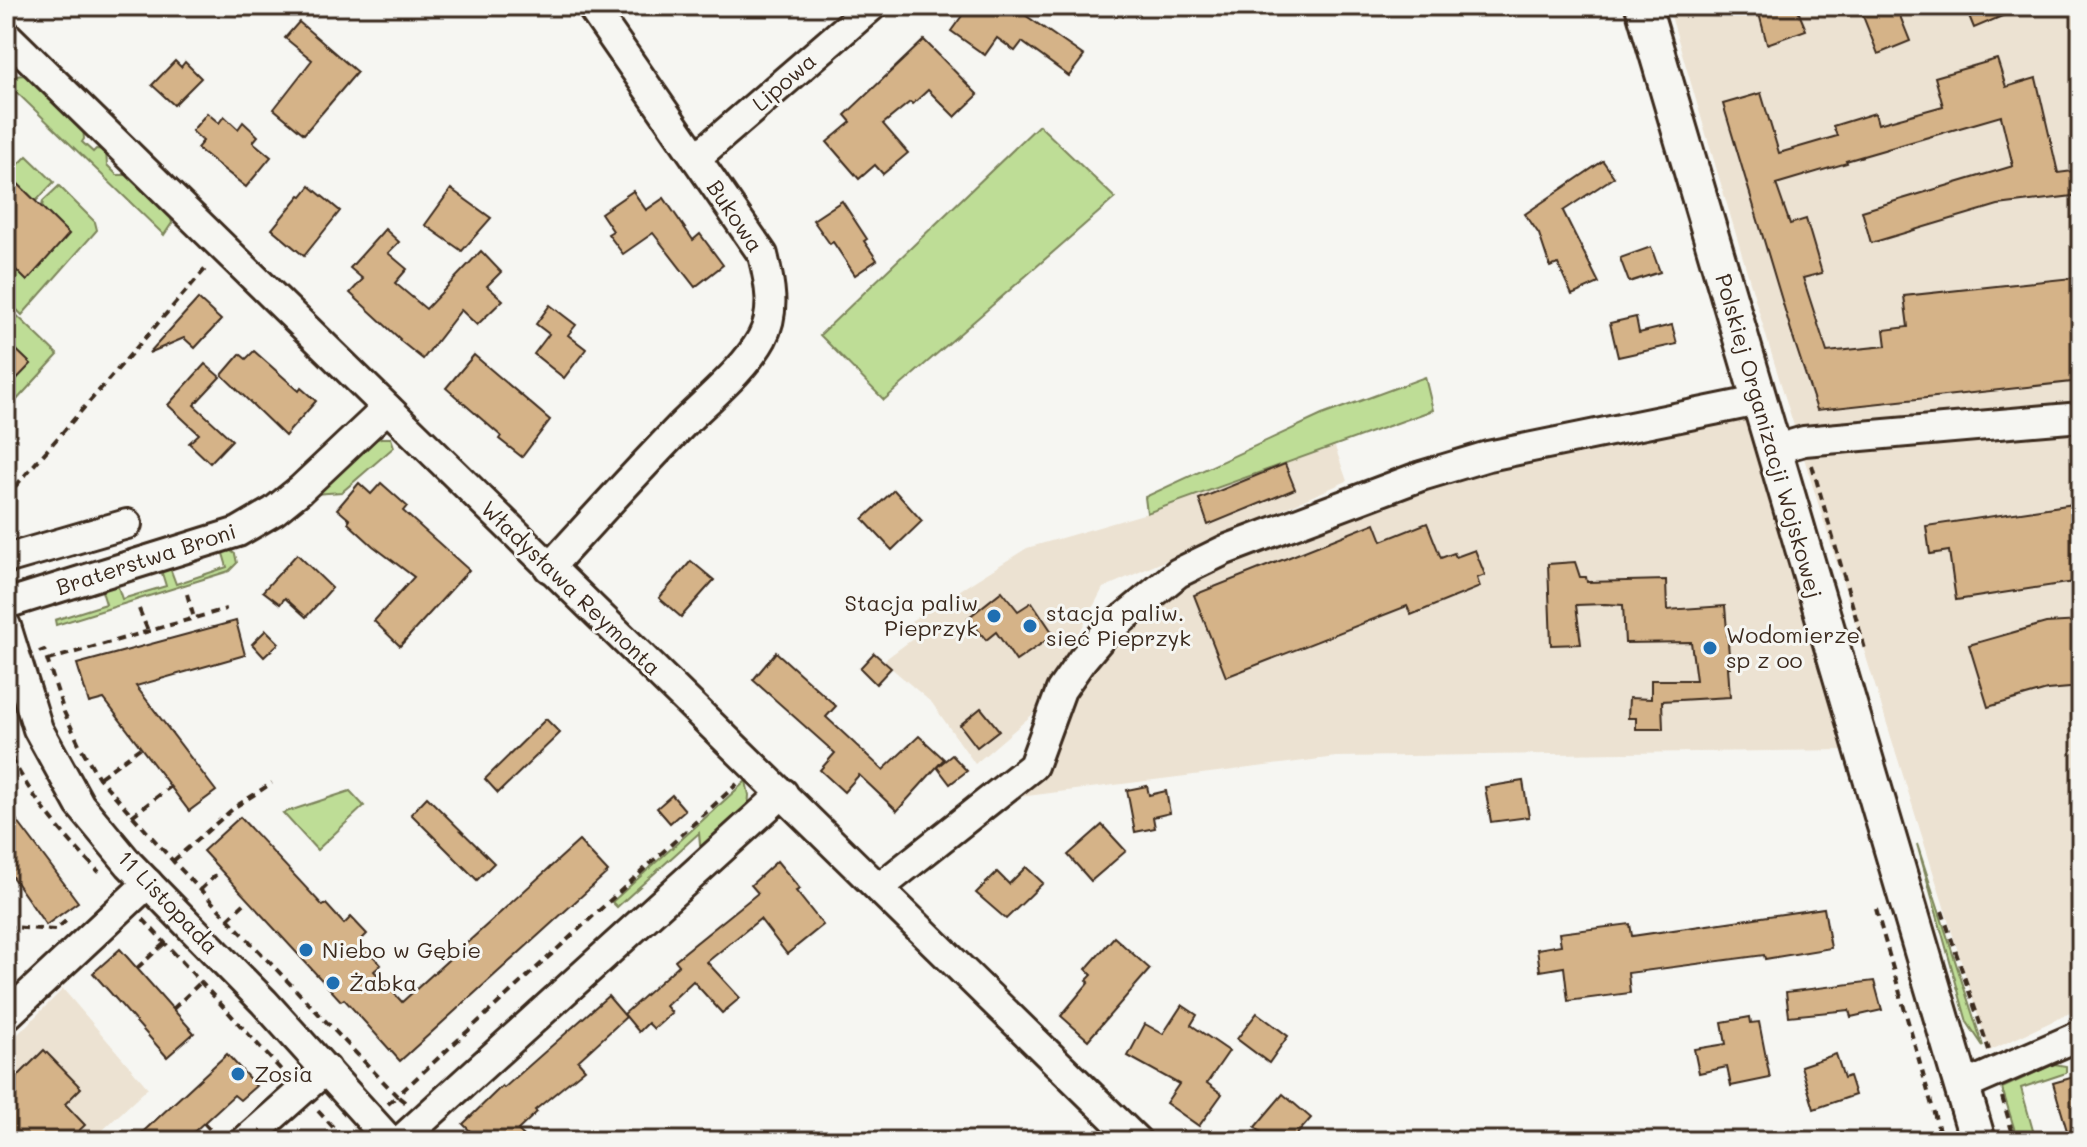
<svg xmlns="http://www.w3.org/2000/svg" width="2087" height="1147" font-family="Mali,sans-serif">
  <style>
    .built { fill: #ece2d2 }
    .green { fill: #bedd96; stroke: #7c845a; stroke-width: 2 }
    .building { fill: #d5b388; stroke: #3b2a1e; stroke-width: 2 }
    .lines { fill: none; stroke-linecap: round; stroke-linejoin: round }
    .minor-casing { stroke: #3b2a1e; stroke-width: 34 }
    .major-casing { stroke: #3b2a1e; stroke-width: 40 }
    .path { stroke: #3b2a1e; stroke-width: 4; stroke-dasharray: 8 6; stroke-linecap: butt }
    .minor { stroke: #f6f6f2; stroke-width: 28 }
    .major { stroke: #f6f6f2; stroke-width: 34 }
    .poi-dot { fill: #1f6fb2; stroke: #f6f6f2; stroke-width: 3 }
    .labels { text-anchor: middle; stroke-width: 6; stroke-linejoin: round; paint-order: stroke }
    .street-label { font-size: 22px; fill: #3b2a1e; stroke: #f6f6f2 }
    .poi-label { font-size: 22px; fill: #3b2a1e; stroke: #f6f6f2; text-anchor: start }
  </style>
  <rect width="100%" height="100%" fill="#f6f6f2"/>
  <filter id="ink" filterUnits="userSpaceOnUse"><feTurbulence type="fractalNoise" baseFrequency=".0125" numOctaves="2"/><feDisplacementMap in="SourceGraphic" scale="16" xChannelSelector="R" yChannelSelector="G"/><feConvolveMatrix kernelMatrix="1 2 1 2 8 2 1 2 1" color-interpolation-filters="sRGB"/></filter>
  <g filter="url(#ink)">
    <g class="built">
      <polygon points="1668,6 2081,6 2081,1008 1989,1051 1770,349"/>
      <polygon points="1749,403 1848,750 1336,757 1004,799 1061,690 1136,606 1421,476"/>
      <polygon points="1334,444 1347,481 1103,588 1040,708 975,764 932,703 883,661 922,632 911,621 1027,548 1147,513"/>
      <polygon points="63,989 148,1088 91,1141 6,1141 6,1046"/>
    </g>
    <g class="green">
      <polygon points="23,75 32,78 83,127 84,139 82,142 93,152 96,149 106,150 107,165 117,175 132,175 170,212 172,223 164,235 6,82 16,76"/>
      <polygon points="1039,125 1115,198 884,400 820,335"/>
      <polygon points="6,153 18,165 27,156 54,182 36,201 12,178 6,182"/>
      <polygon points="59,186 95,222 97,230 22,315 6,299 6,260 27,280 69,234 42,207 43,201"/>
      <polygon points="6,305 58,355 14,403 6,396 6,386 13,382 31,364 6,340"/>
      <polygon points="1425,377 1433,410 1147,513 1145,497 1322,415"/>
      <polygon points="381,438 391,438 394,447 342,492 313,494 370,441"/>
      <polygon points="228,549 235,554 237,563 229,571 56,625 55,620 106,604 101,588 117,584 122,599 166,586 161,570 170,568 176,584 227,567 222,550"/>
      <polygon points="746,781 749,795 748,809 701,855 699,833 617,907 612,902"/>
      <polygon points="350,791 364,806 317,850 283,813"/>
      <polygon points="1917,844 1983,1046 1967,1022"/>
      <polygon points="2054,1064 2066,1066 2066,1073 2021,1088 2036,1141 2018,1141 2002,1088"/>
    </g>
    <g class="building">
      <polygon points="969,6 1012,6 1084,56 1069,76 1022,42 1015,51 997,38 985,55 951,31"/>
      <polygon points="1757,6 1796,6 1806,30 1767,44"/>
      <polygon points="1859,6 1896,6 1910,41 1878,54"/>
      <polygon points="1965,6 2026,6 1974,28"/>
      <polygon points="299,22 357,72 304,134 274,109 312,60 285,38"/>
      <polygon points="924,40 978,95 955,117 928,90 913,104 910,102 883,124 908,153 883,174 875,165 859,179 827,142 851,122 845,115"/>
      <polygon points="1997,59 2006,87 2036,78 2058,173 2081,170 2081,195 1998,205 1871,243 1862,211 2013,166 2001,116 1846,161 1847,163 1776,184 1790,224 1806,219 1822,273 1803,278 1827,352 1886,346 1884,330 1908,327 1904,296 2081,277 2081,300 2076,300 2081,332 2081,381 1817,410 1793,337 1723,104 1761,93 1779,153 1837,136 1833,126 1875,113 1878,124 1943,106 1935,77"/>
      <polygon points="175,61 181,67 185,62 201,78 174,105 152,85"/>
      <polygon points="207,113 219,123 224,116 238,129 243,122 258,136 253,142 271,157 246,187 197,148 203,141 192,131"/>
      <polygon points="1603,161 1614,177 1563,211 1599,283 1572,295 1558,264 1550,267 1539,234 1525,214"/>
      <polygon points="6,172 69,234 27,281 6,260"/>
      <polygon points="310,186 340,211 304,256 272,229 300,195 302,196"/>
      <polygon points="451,189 491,218 462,251 425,225"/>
      <polygon points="633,191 646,210 664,198 693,240 700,234 723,265 695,287 653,233 623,254 608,234 613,231 601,213"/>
      <polygon points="842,201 867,239 864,241 877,260 855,275 833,242 830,244 813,220"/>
      <polygon points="385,229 399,242 388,253 407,269 395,283 426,309 481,251 501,272 487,286 503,300 477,325 461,310 423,359 399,340 400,339 350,293 363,279 350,268"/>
      <polygon points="1651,247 1660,272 1629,282 1620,258"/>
      <polygon points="198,299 221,320 195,348 184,338 149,353"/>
      <polygon points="550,305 576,325 568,335 586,349 564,378 534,354 549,334 536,324"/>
      <polygon points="1636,317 1639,333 1672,325 1677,344 1618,357 1610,323"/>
      <polygon points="6,340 31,364 6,390"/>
      <polygon points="254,351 299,391 301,388 316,401 285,436 222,375 240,354 246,359"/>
      <polygon points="474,355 550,420 522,457 499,439 501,436 446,388"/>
      <polygon points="205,364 220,377 194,405 232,440 210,463 189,443 199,434 168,405"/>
      <polygon points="1285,464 1295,489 1208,525 1199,499"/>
      <polygon points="359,483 371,494 381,483 407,506 403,511 469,570 400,646 374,621 414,577 373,546 348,523 350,520 337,509"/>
      <polygon points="894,490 922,521 892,550 863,519"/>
      <polygon points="2081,503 2081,581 1956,600 1949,551 1930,554 1926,526"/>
      <polygon points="1375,523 1382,541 1427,523 1441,558 1454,553 1456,557 1475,550 1485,575 1477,578 1480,587 1411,615 1407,606 1226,677 1194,595"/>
      <polygon points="297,554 332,588 306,617 285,598 280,604 263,591"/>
      <polygon points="691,561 714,580 681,617 659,598"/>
      <polygon points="1575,562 1580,577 1586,577 1587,582 1666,580 1667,610 1725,606 1730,667 1728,667 1730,697 1662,701 1663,729 1636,729 1636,718 1628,718 1629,698 1651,699 1651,680 1696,680 1691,642 1625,643 1623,605 1605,604 1576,605 1581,644 1551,645 1548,564"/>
      <polygon points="1002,591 1018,611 1032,602 1054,635 1016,661 996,632 986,640 968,618"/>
      <polygon points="236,621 245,655 136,686 216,791 189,811 104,699 89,703 77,664"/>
      <polygon points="2081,621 2081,687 2047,690 1988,707 1969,645 2046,623"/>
      <polygon points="266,630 279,643 264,657 252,644"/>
      <polygon points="776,652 836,706 826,717 883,770 919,736 944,759 897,811 859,775 844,792 820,770 835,753 753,680"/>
      <polygon points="874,653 891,668 876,684 860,668"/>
      <polygon points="981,708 999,730 977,747 960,725"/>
      <polygon points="546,719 560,733 498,793 485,779"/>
      <polygon points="952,755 967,771 950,784 937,767"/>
      <polygon points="1523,781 1529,817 1491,822 1485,787"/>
      <polygon points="1147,786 1149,795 1166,791 1170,813 1153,817 1155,828 1135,832 1127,790"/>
      <polygon points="672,795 685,810 670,823 657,808"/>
      <polygon points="427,797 494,863 477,880 411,814"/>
      <polygon points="6,806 78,902 46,925 6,868"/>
      <polygon points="240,817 323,906 326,904 344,924 351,917 367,934 360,941 381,965 374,971 402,1002 579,841 608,872 400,1061 344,999 341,1001 203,851"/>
      <polygon points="1102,825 1126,851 1091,881 1068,855"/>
      <polygon points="777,861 800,889 796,891 823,925 787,954 760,919 707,962 740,998 722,1013 693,981 666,1006 672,1013 654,1029 648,1023 639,1032 624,1014 679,965 675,960 758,893 751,885"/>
      <polygon points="1026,867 1043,883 1006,919 976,893 997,872 1009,884"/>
      <polygon points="1824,908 1831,948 1765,959 1764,955 1628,973 1630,993 1568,1001 1564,967 1540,971 1537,949 1561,945 1559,933 1630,924 1632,936"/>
      <polygon points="1114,937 1150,969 1088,1040 1061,1016 1089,982 1087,980 1092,975 1086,969"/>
      <polygon points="120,949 194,1033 167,1057 93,973"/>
      <polygon points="1874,981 1882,1010 1851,1017 1849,1010 1789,1016 1786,992"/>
      <polygon points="608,996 626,1017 578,1061 585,1069 535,1110 537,1112 518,1130 529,1141 480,1141 463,1124 502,1086 504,1088"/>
      <polygon points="1182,1005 1197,1015 1191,1025 1229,1051 1207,1083 1222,1094 1199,1126 1166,1103 1179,1084 1128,1056 1145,1024 1163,1034"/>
      <polygon points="1257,1013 1288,1036 1269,1063 1237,1039"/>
      <polygon points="1750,1017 1751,1023 1759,1022 1770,1078 1731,1086 1727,1067 1699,1073 1694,1049 1726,1044 1722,1022"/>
      <polygon points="44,1050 81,1088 65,1104 85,1125 68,1141 6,1141 6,1065 17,1077"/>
      <polygon points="227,1054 256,1086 240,1100 234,1095 184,1141 133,1141"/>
      <polygon points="1836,1054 1844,1078 1849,1076 1855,1095 1814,1109 1801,1066"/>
      <polygon points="2081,1075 2081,1141 2070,1141 2053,1083"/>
      <polygon points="1283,1094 1311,1118 1291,1141 1271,1141 1255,1127"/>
    </g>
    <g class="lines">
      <defs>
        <g id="minor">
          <polyline points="6,35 1137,1141"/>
          <polyline points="696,158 872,6"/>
          <polyline points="1773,450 1804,441 2081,417"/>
          <polyline points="6,559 127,524"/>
          <path d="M 549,568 C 593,520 637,471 683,424 C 708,399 745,369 762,338 C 776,312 770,283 763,255 L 591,6"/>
          <polyline points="6,604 238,532 274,511 300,490 387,408"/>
          <polyline points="6,626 38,729 80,805 129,864 264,1002 390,1141"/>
          <polyline points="879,888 1033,766 1061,690 1082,660 1104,634 1178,573 1225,550 1421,476 1488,456 1758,401"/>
          <polyline points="6,1016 148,883"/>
          <polyline points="1962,1087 2081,1035"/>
          <polyline points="245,1141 326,1069"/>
          <polyline points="400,1141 783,793"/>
        </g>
        <polyline id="major" points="1643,6 1978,1141"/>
      </defs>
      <use href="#minor" class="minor-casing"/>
      <use href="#major" class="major-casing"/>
      <g class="path">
        <polyline points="1812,465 1865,649"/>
        <polyline points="6,497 207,267"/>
        <polyline points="187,594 194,618"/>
        <polyline points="139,609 148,631"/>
        <polyline points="39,652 44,650 64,712 79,744 99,778 173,861 397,1096 737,784"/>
        <polyline points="48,660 226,609"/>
        <path d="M 6,745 C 26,793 63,835 99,872"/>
        <polyline points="100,777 140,748"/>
        <polyline points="132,816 170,787"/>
        <polyline points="173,861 235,807 272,783"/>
        <polyline points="200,890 221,870"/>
        <polyline points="1876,909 1942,1141"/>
        <polyline points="1942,911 1989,1050"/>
        <polyline points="143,919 283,1072"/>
        <polyline points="228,919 248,900"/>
        <polyline points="6,930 10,927 55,930 67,920"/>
        <polyline points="137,968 165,943"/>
        <polyline points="173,1009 201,982"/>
        <polyline points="2002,1097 2015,1141"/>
        <polyline points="388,1104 397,1096 406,1103"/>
        <polyline points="318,1111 346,1141"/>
        <polyline points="204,1123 219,1139"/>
      </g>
      <use href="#minor" class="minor"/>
      <use href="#major" class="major"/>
    </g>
  </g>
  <g class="poi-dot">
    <circle cx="994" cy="616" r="8"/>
    <circle cx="1030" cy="626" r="8"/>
    <circle cx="1710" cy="648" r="8"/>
    <circle cx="306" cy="950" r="8"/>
    <circle cx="333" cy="983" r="8"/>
    <circle cx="238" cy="1074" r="8"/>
  </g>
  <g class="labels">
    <g class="street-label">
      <text transform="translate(784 82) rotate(-41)" y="8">Lipowa</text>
      <text transform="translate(735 216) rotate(56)" y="8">Bukowa</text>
      <text transform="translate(1769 436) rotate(74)" y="8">Polskiej Organizacji Wojskowej</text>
      <text transform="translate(146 559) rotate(-18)" y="8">Braterstwa Broni</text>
      <text transform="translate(571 588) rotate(44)" y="8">Władysława Reymonta</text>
      <text transform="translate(168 902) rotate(46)" y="8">11 Listopada</text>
    </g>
    <g class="poi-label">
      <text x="978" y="611" text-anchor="end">Stacja paliw<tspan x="978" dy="25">Pieprzyk</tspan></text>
      <text x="1046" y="621">stacja paliw.<tspan x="1046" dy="25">sieć Pieprzyk</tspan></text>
      <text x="1726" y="643">Wodomierze<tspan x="1726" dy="25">sp z oo</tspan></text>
      <text x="322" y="958">Niebo w Gębie</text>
      <text x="349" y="991">Żabka</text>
      <text x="254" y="1082">Zosia</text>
    </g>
  </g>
  <rect width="2087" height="1147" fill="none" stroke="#f6f6f2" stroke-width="32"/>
  <rect x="16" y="16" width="2055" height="1115" fill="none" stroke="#3b2a1e" stroke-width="3" filter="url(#ink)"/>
</svg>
